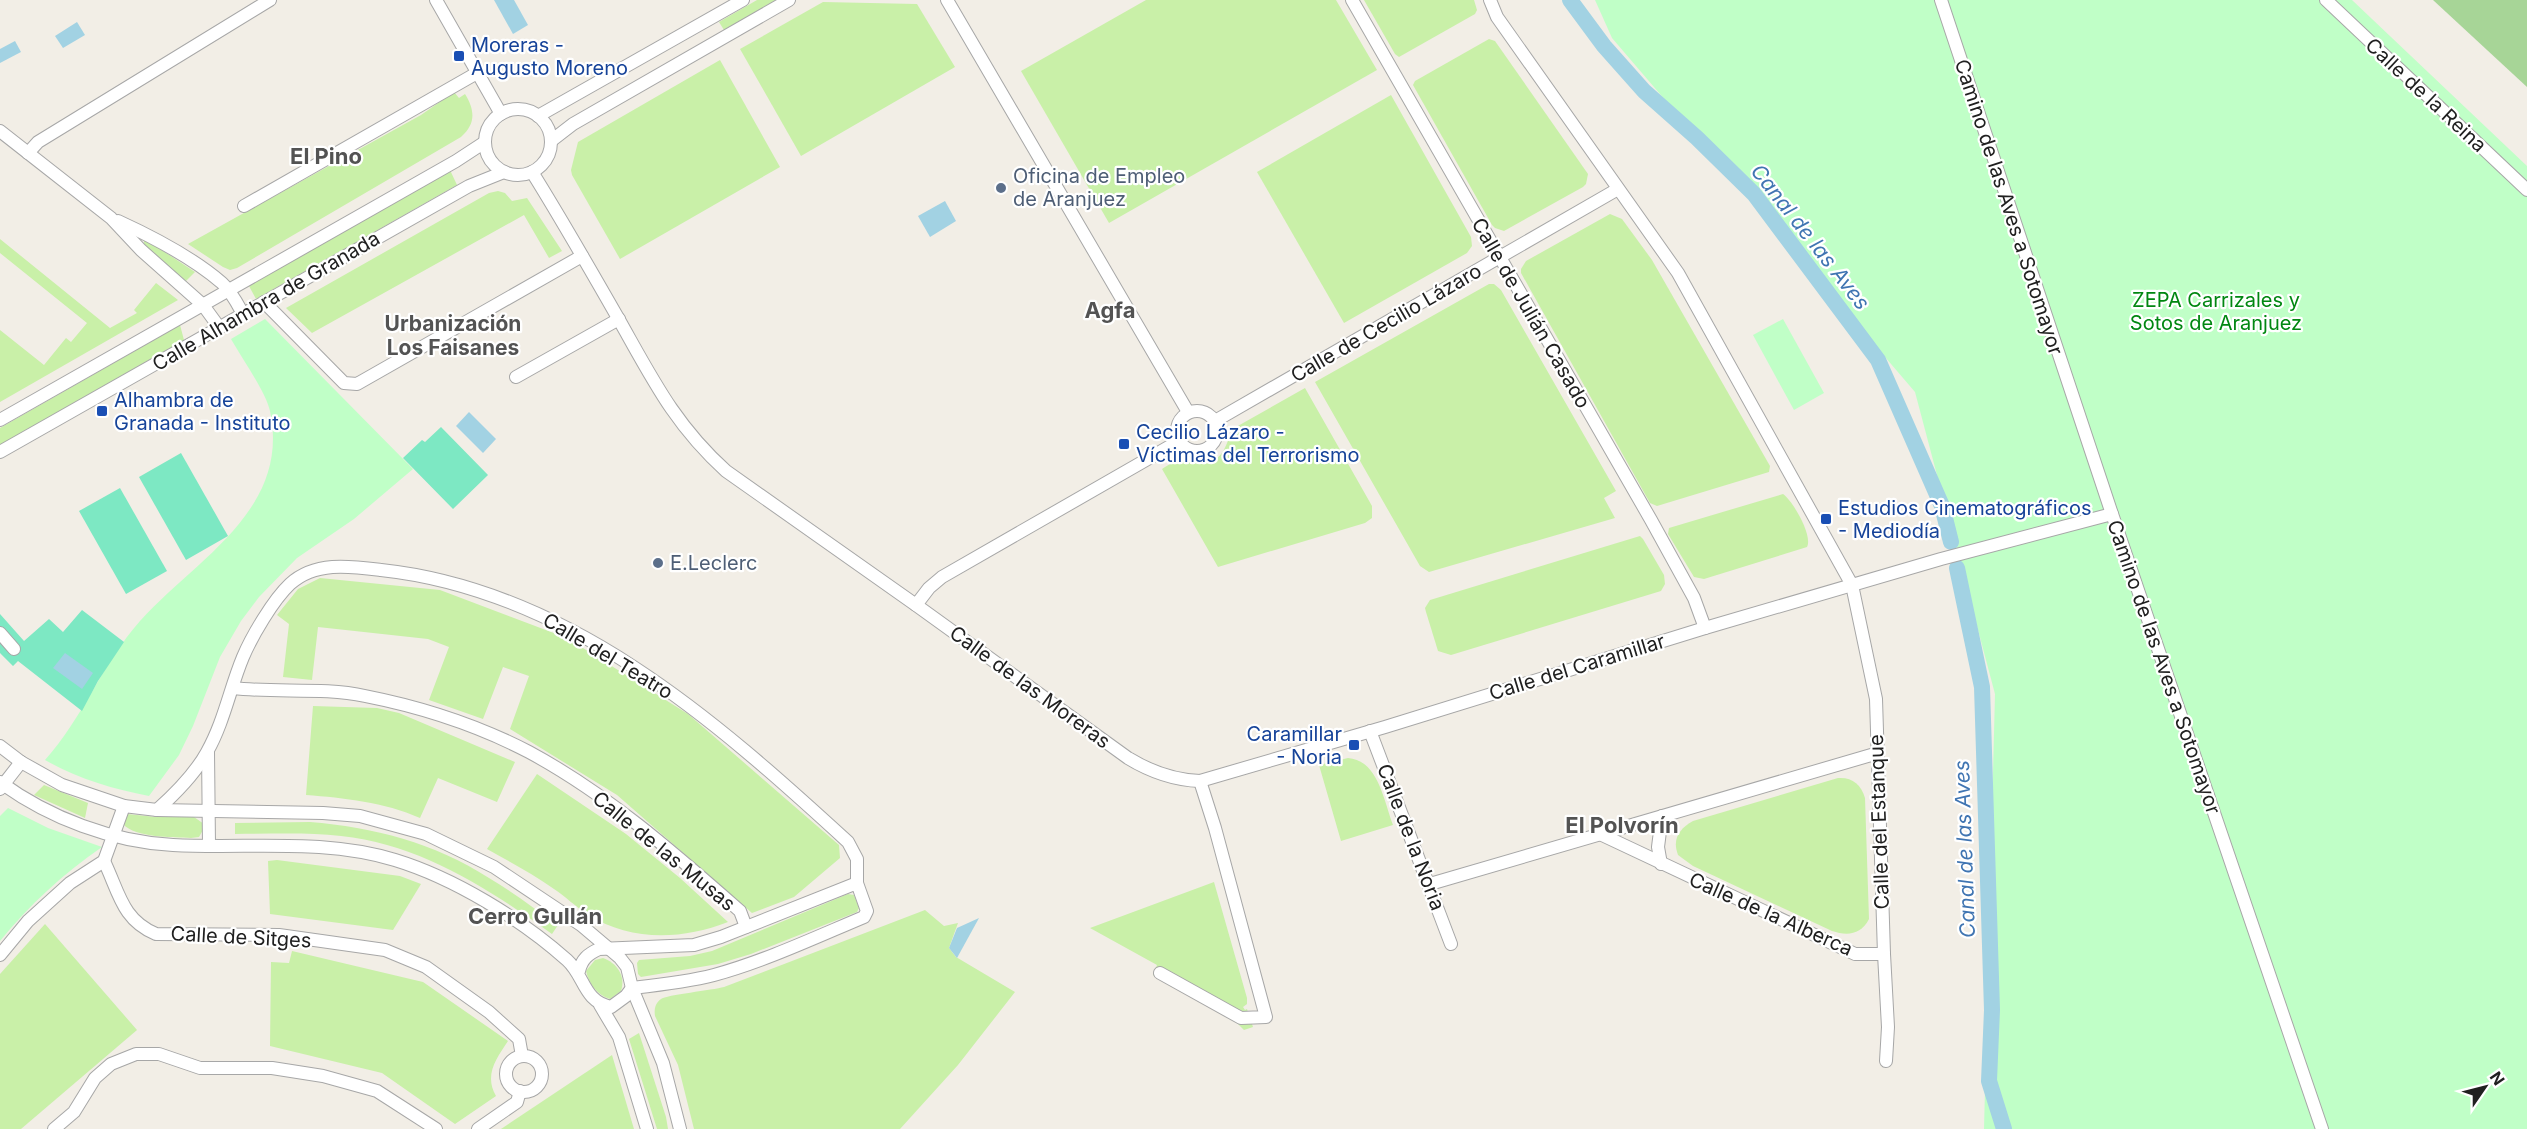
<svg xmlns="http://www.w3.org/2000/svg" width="2527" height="1129" font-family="Inter,sans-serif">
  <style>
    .grass { fill: #c9f0a8 }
    .forest { fill: #a7d597 }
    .park { fill: #c0ffc7 }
    .pitch { fill: #7de8c3 }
    .water { fill: #a2d2e3 }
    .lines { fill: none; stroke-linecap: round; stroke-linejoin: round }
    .canal { stroke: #a2d2e3; stroke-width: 16 }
    .street-casing { stroke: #a7a7a7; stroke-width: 14 }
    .street { stroke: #fff; stroke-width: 12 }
    .transit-dot { fill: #1a4fb4; stroke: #fff; stroke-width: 2 }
    .service-dot { fill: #5c6f8a; stroke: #fff; stroke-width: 2 }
    .labels { text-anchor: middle; stroke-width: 4.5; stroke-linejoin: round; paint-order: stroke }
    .transit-label { font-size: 20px; fill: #164399; stroke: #fff; text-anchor: start }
    .street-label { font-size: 20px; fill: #202020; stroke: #fff }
    .service-label { font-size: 20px; fill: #4e5e75; stroke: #fff; text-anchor: start }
    .park-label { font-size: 20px; fill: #018711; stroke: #fff }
    .water-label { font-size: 21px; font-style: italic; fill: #4075b2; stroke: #fff }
    .neighbourhood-label { font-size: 21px; font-weight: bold; fill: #535353; stroke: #fff }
    .quarter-label { font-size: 22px; font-weight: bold; fill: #535353; stroke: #fff }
  </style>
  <rect width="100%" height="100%" fill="#f2eee6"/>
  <g class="grass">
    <polygon points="757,0 776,0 724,30 719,22"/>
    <polygon points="1146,0 1336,0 1377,70 1109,223 1021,71"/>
    <polygon points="1364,0 1474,0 1477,10 1475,14 1399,57 1395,54"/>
    <polygon points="823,2 917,4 955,67 801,156 740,49"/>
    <polygon points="1489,39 1495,41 1588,174 1586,184 1583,187 1504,231 1495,228 1492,225 1413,85 1415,81"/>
    <polygon points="720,60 780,167 620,259 572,175 571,170 578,142"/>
    <path d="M 454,92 L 459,98 L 465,94 C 475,110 476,124 461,137 L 237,268 L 230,270 L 223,267 L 188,244 L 421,115 Z"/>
    <polygon points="1391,95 1471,237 1472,246 1467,253 1344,323 1257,172"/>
    <polygon points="450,170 457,185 256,299 249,286"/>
    <polygon points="498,191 505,193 512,201 527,198 562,251 549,258 524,215 312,333 286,308 489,193"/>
    <polygon points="1610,214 1622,219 1652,260 1770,466 1769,472 1657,506 1650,503 1521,273 1521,269 1526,261"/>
    <polygon points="0,239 110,328 137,313 134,310 156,283 178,300 0,402 0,330 44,365 66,338 71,342 87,323 0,253"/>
    <polygon points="144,241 148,241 195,272 186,281 144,247"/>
    <polygon points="1489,284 1494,284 1501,290 1616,491 1604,498 1615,518 1429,572 1420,566 1315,382"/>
    <polygon points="180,325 184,340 0,445 0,428"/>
    <path d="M 1305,388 L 1372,506 L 1372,518 L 1365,523 L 1218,567 L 1162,469 C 1167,466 1173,461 1179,461 C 1193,461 1203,468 1216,459 C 1228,450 1227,436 1236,427 Z"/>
    <path d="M 1783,494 C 1793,501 1813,536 1807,547 L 1704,579 L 1694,577 L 1668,534 L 1669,528 Z"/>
    <polygon points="1640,536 1643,539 1664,575 1665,584 1661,591 1451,655 1438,651 1426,612 1425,608 1430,600"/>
    <polygon points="320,578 440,590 567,638 688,714 839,845 840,858 794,897 752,913 617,795 510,729 529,676 503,667 483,719 429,700 449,647 428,639 318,627 312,680 283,677 289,624 277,615 298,589"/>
    <path d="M 313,706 L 377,708 L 399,713 L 515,762 L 497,802 L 438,778 L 420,818 C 384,802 344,798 306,795 Z"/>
    <path d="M 1348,758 C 1378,760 1384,801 1393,825 L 1341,841 L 1319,765 Z"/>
    <path d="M 537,774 L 626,834 L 680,878 L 728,922 C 681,940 631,942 587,914 C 576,907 566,897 554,889 C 533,874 510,862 487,849 Z"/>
    <path d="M 1838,778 C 1852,777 1861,784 1865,798 L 1869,919 C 1861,935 1847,936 1832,931 L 1693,866 L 1678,855 C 1672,839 1679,829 1693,821 Z"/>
    <polygon points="44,785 88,803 85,818 34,795"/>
    <path d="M 127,814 L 156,817 L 194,817 L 204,824 L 203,830 L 199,837 L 191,838 C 174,837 135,838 123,824 Z"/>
    <path d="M 310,822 C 373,827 435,843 489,878 C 513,892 535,909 558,925 L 552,934 C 487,888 422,845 341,836 C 306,832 270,834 235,834 L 235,823 Z"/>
    <polygon points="277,860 400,876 421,884 393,930 270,914 268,861"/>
    <polygon points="1214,882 1247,998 1247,1004 1243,1007 1245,1010 1247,1009 1253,1027 1244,1030 1237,1023 1153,975 1157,965 1090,928"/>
    <polygon points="848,894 854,895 859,908 857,912 751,954 718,964 641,977 638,974 637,963 639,960 690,956 712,951"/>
    <path d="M 925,910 L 944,926 L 958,923 L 949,948 L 956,957 L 1015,992 L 958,1065 L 900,1129 L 694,1129 L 678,1065 L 655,1016 C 654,1010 655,1003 661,999 C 666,995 713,990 724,987 Z"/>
    <polygon points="45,924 137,1030 21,1129 0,1129 0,974"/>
    <path d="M 292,951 L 423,982 L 508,1041 C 496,1059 484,1075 496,1096 L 455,1124 L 382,1073 L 270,1046 L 271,962 L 289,963 Z"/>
    <path d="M 603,958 C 617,963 626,976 621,991 L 610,999 C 597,995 589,984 586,971 L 595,960 Z"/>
    <polygon points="639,1033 666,1117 668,1129 657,1129 629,1039"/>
    <polygon points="612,1055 634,1129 501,1129"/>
  </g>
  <polygon class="forest" points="2433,0 2527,0 2527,87"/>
  <g class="park">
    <polygon points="1595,0 2352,0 2527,166 2527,1129 1984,1129 1995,694 1915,392 1612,38"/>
    <path d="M 265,319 L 413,469 L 354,519 L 297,558 L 259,597 L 241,621 L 220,657 L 193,726 L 179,755 L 149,796 C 113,789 78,779 45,760 C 83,718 102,664 140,621 C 196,559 291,510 270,411 C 266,392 241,357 231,339 Z"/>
    <polygon points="1783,319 1824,393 1794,410 1753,335"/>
    <path d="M 8,808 L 48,828 L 102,847 C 63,874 29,905 0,941 L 0,816 Z"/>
  </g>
  <g class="pitch">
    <polygon points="441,427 488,475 453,509 403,458 422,440 425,442"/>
    <polygon points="181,453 228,536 186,560 139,477"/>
    <polygon points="120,488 167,571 126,594 79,511"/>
    <polygon points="82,610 124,642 98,681 82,711 18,661 13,666 0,653 0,614 24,641 49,619 63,632"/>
  </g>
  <g class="water">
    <polygon points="494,0 514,0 528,25 513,34"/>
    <polygon points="77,22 85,35 63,48 55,36"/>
    <polygon points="15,41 21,52 0,63 0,49"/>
    <polygon points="945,201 956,221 930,237 918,216"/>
    <polygon points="469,412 496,439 483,453 456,426"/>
    <polygon points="65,653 93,673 82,689 53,668"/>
    <polygon points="979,918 957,958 949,948 957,928"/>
  </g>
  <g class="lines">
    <g class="canal">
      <polyline points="1570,0 1604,46 1644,91 1697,138 1754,194 1878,360 1942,506 1951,542"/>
      <polyline points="1957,568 1982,687 1992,1010 1989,1081 2004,1129"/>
    </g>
    <defs>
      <g id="street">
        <polyline points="436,0 501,114"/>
        <polyline points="947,0 1188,412"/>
        <polyline points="1352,0 1651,520 1694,598 1705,628"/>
        <polyline points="1490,0 1497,17 1678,273 1852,585 1876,699 1884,954 1888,1027 1886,1061"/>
        <polyline points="1941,0 2112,514 2322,1129"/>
        <polyline points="2326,0 2527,190"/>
        <circle cx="518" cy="142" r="33"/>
        <polyline points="538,116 743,0"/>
        <polyline points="0,131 111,218 141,250 203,305 219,327"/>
        <polyline points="551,141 573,124 789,0"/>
        <polyline points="28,153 38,142 270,0"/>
        <path d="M 532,172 C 562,220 590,269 618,318 C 652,378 674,424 726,471 L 916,605 L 1128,758 C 1151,772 1173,780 1200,781 L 1385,727 L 1705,628 L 1941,559 L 2112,514"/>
        <polyline points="244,206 477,73"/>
        <path d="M 118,221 C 153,237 192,257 222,283 C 231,291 237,303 243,314"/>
        <polyline points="264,302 344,383 357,384 582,256"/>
        <polyline points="516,377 619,319"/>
        <circle cx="1197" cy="431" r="20"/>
        <polyline points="0,420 456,161 485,142"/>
        <polyline points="1215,421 1618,189"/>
        <polyline points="0,452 469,186 504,172"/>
        <polyline points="916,605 929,588 942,577 1179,441"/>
        <polyline points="0,633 14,649"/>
        <path d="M 233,688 C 277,693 323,687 365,696 C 421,707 479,726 529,752 C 607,794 674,853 740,911 L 746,927"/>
        <polyline points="1370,731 1451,944"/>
        <polyline points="0,746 21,762 62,785 124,806 157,810 323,813 360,816 426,834 494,867 581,925 620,958 627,967 632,988 663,1063 680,1129"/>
        <polyline points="208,752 209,845"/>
        <path d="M 0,782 C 49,818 113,842 173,845 C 248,849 322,838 395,860 C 454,878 521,919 567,960 C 585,976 583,1001 611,1007 L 626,996 L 632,988 C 659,985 687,982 714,975 C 765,961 814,938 864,917 L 867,911 L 857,883 L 721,937 L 694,945 L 599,949 C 588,954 582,959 579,971"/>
        <polyline points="0,789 21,762"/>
        <path d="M 157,810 C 176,793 195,774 207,752 C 224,722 230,688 243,657 C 252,636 273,600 290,584 C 315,561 350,566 381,570 C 568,590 715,720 848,842 L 857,859 L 857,883"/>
        <polyline points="1600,834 1855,954 1884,954"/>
        <path d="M 104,861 C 119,892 122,920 156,934 L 279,935 L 385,950 L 426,967 L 489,1012 L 519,1039 L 522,1056"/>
        <polyline points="1661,864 1658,847 1662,816"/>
        <polyline points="1430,884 1878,753"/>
        <polyline points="0,955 28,921 70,883 104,861 124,806"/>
        <polyline points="1160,973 1241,1018 1266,1017 1215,828 1200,781"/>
        <polyline points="600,1005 619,1037 647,1129"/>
        <circle cx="524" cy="1074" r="18"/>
        <polyline points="54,1129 74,1112 95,1078 111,1064 136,1054 159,1054 200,1068 272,1068 323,1076 377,1091 436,1129"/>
        <polyline points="478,1129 517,1102 520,1091"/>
      </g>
    </defs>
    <use href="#street" class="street-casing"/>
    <use href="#street" class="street"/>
  </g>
  <g class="transit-dot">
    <rect x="453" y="50" width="12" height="12" rx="3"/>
    <rect x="96" y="405" width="12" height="12" rx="3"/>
    <rect x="1118" y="438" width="12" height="12" rx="3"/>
    <rect x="1820" y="513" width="12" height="12" rx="3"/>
    <rect x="1348" y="739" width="12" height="12" rx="3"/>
  </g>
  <g class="service-dot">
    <circle cx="1001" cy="188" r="6"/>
    <circle cx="658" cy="563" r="6"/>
  </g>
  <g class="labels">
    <g class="transit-label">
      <text x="471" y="52">Moreras -<tspan x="471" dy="23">Augusto Moreno</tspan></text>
      <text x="114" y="407">Alhambra de<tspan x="114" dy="23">Granada - Instituto</tspan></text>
      <text x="1136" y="439">Cecilio Lázaro -<tspan x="1136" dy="23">Víctimas del Terrorismo</tspan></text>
      <text x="1838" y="515">Estudios Cinematográficos<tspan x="1838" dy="23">- Mediodía</tspan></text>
      <text x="1342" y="741" text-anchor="end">Caramillar<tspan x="1342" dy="23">- Noria</tspan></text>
    </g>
    <g class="street-label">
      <text transform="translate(2426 95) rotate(43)" y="7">Calle de la Reina</text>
      <text transform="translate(2009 207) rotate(72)" y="7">Camino de las Aves a Sotomayor</text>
      <text transform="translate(266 301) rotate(-30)" y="7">Calle Alhambra de Granada</text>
      <text transform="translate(1531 313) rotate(60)" y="7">Calle de Julián Casado</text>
      <text transform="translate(1386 323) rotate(-30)" y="7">Calle de Cecilio Lázaro</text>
      <text transform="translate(608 656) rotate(31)" y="7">Calle del Teatro</text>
      <text transform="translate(1577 667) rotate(-17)" y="7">Calle del Caramillar</text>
      <text transform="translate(2164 667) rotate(71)" y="7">Camino de las Aves a Sotomayor</text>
      <text transform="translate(1030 687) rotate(36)" y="7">Calle de las Moreras</text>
      <text transform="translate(1879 822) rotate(-92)" y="7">Calle del Estanque</text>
      <text transform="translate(1411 837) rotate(69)" y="7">Calle de la Noria</text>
      <text transform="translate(664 851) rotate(39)" y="7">Calle de las Musas</text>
      <text transform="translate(1771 914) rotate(24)" y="7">Calle de la Alberca</text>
      <text transform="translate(241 937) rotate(3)" y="7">Calle de Sitges</text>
    </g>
    <g class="service-label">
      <text x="1013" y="183">Oficina de Empleo<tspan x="1013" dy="23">de Aranjuez</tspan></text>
      <text x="670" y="570">E.Leclerc</text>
    </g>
    <g class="park-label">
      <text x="2216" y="307">ZEPA Carrizales y<tspan x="2216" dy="23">Sotos de Aranjuez</tspan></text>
    </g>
    <g class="water-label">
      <text transform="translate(1810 237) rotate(52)" y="7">Canal de las Aves</text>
      <text transform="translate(1965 849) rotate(-92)" y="7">Canal de las Aves</text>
    </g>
    <g class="neighbourhood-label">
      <text x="453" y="331">Urbanización<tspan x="453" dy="24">Los Faisanes</tspan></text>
    </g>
    <g class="quarter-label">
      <text x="326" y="164">El Pino</text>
      <text x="1110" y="318">Agfa</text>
      <text x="1622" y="833">El Polvorín</text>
      <text x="535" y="924">Cerro Gullán</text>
    </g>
  </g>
  <g transform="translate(2485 1087) rotate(55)" stroke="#ffffff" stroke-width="4.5" paint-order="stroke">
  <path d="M0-4.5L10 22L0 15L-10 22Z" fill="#202020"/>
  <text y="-9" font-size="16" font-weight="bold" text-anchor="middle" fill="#202020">N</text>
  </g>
</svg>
